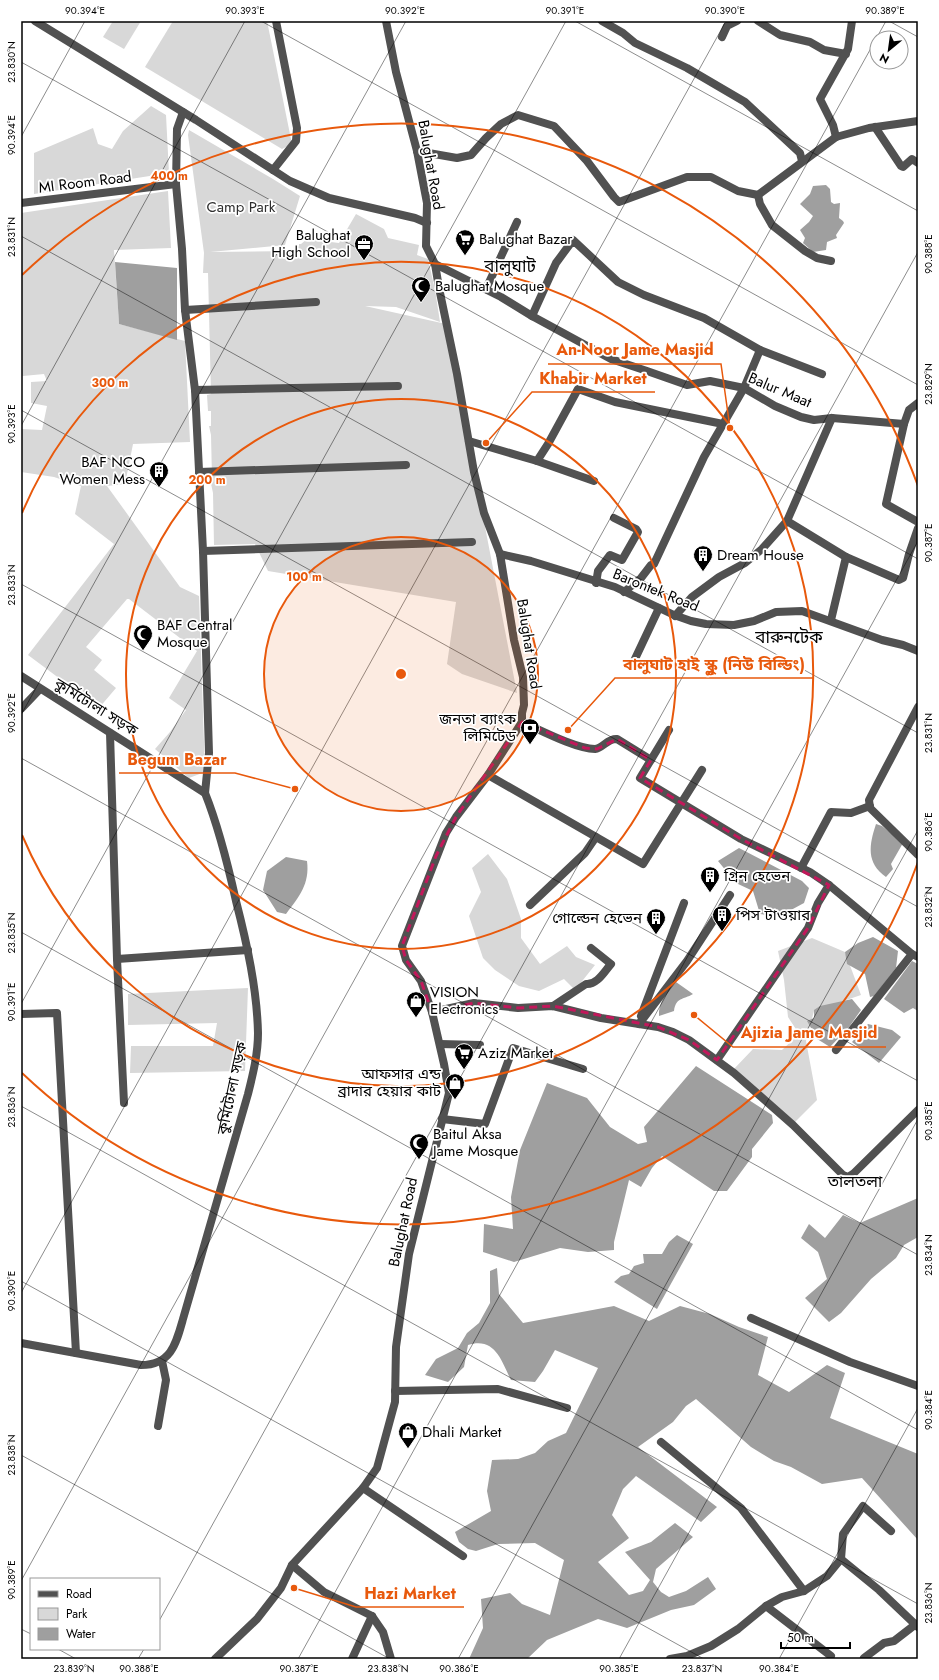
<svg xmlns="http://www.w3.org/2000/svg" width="939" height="1680" font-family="Jost,'Noto Sans Bengali',sans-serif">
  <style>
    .green { fill: #d8d8d8 }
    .water { fill: #9f9f9f }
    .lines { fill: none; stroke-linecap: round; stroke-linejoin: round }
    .minor { stroke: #515151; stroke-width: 8 }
    .tertiary { stroke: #515151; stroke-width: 8 }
    .marked { fill: none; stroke: #c2185b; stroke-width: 3; stroke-dasharray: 8 5; stroke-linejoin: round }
    .ticks { fill: none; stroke: #000; stroke-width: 1; stroke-opacity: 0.45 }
    .ring { fill: none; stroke: #e8590c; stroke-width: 2 }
    .labels { text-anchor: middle; stroke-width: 3.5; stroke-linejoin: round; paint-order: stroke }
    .street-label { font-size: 15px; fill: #000; stroke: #fff }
    .park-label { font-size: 15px; fill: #2f2f2f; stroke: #fff }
    .poi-label { font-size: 15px; fill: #000; stroke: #fff; text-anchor: start }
    .neighbourhood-label { font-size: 16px; fill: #000; stroke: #fff }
    .quarter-label { font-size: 17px; fill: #000; stroke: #fff }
    .centre { fill: #e8590c; stroke: #fff; stroke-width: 2 }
    .ring-label { font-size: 12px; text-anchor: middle; font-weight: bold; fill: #e8590c; stroke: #fff; stroke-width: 3.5; stroke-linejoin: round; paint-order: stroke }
    .leader { fill: none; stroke: #e8590c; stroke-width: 1.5 }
    .callout-dot { fill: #e8590c; stroke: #fff; stroke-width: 1.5 }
    .callout-label { font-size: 16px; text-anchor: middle; font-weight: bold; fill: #e8590c; stroke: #fff; stroke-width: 3.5; stroke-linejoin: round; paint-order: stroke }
    .neatline { fill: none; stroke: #000; stroke-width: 1.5 }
    .ticks-label { font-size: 10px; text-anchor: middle; fill: #000 }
  </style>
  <rect width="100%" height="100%" fill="#fff"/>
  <g class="green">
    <polygon points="113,21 141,21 124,49 103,37"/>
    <polygon points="173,21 267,21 292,144 282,149 145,67"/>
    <polygon points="151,106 166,115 169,173 34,194 34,153 93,128 98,144 112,149 123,131"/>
    <polygon points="189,130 273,179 300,196 285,245 210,252 293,251 299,246 299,244 301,244 307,239 339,243 356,214 384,229 388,238 419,245 417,255 428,259 435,290 440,322 396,307 365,306 446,324 517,693 462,674 447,664 456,602 268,571 255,544 214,545 213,493 210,479 212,478 211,435 209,426 211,426 211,411 208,411 207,395 211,394 208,273 203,273 204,253 188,135"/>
    <polygon points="168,191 171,248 114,250 119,324 185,341 190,442 133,444 125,484 107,486 180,587 199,596 205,772 189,778 155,749 170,732 186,710 169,698 197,651 129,599 127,599 86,647 102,660 94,670 116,688 99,708 28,655 114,544 75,514 81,486 54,477 21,472 21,429 42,430 47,406 31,403 31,382 47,381 44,374 23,376 21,375 21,213"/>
    <polygon points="488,854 507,879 521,919 521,938 540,964 567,946 576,957 595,965 575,990 564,979 539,991 519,986 495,970 483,958 469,916 481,892 472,868"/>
    <polygon points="812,938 845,952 861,995 814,1011 806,1041 817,1100 793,1124 733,1070 753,1049 782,1050 799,1034 788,1017 784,980 778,951"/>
    <polygon points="248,988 245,1071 130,1073 131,1046 213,1046 217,1023 128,1025 128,994"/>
  </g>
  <g class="water">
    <polygon points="826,185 830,189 831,202 834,204 840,203 839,218 843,221 844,223 836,235 837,238 827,242 826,250 813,252 803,243 805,238 800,230 809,222 813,216 800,204 810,194 813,186"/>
    <polygon points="115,262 177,268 177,340 119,324"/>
    <path d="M 876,824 L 882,826 L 903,843 L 891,864 L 893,869 L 886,877 C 866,863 869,845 876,824 Z"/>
    <polygon points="739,848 802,881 809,888 804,903 791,910 786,918 760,914 753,891 736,883 718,861"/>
    <path d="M 286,857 L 307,861 C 310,884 299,897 286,914 L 277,912 L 263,890 L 267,871 Z"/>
    <polygon points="873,937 898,951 896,968 874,996 870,997 865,974 847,964 845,952 858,943"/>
    <polygon points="912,961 918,964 918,1011 913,1008 904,1013 884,999"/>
    <path d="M 676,982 L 693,994 C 683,1000 676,997 674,1011 L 659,1016 C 658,1003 667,990 676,982 Z"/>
    <polygon points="852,999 861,1010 849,1027 830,1047 814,1037 815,1030 811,1028 807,1021 814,1018 814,1010 820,1006"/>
    <polygon points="868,1024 892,1030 901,1037 879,1063 852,1042"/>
    <polygon points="696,1066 772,1115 773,1123 752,1149 752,1157 727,1191 714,1191 662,1156 652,1168 641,1187 629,1180 614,1242 614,1250 588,1252 560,1248 514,1262 483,1252 484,1224 513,1229 511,1197 520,1150 547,1083 587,1098 610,1127 638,1144 647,1142 644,1127"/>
    <polygon points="918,1198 918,1237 904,1245 896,1258 871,1279 841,1313 829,1322 805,1298 827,1279 818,1252 801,1238 809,1224 825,1238 843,1215 860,1223"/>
    <polygon points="677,1235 693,1244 657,1309 614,1282 621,1276 629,1274 634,1266 644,1263 643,1254 662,1254 669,1242"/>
    <path d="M 497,1268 L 499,1294 L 523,1323 L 614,1306 L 649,1321 L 680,1306 L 710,1314 L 739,1327 L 768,1337 L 758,1375 L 789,1392 L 827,1365 L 845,1373 L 830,1418 L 918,1454 L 918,1540 L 862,1478 L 822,1484 L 791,1467 L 774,1461 L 751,1447 L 696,1399 L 686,1406 L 673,1422 L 638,1447 L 717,1507 L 701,1522 L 636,1476 L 623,1489 L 612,1515 L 629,1538 L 598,1562 L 629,1595 L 643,1591 L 650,1580 L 625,1552 L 651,1542 L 675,1523 L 693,1537 L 656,1569 L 653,1582 L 661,1592 L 669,1597 L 686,1591 L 708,1577 L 716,1589 L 694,1605 L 671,1610 L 627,1628 L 598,1619 L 547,1640 L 527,1659 L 469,1659 L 483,1628 L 481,1599 L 510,1593 L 522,1604 L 550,1615 L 564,1560 L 535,1543 L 498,1544 L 476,1551 L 468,1549 L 459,1542 L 455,1532 L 491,1511 L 487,1491 L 492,1460 L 518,1459 L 535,1453 L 548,1441 L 566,1433 L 598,1368 L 555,1350 L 543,1371 L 535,1382 L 511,1380 C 501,1360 495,1337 468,1345 L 464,1367 L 448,1382 L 425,1375 L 436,1359 L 458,1348 L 467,1333 L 479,1323 L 490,1303 L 490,1271 Z"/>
  </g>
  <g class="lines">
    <g class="minor">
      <polyline points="602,21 623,33 635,43 687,68 745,102 800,153 802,161"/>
      <polyline points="758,21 780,35 810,42 824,50 846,54"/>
      <polyline points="722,37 727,26 737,21"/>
      <polyline points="183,112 177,129 176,184 182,249 185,310 195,390 203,551 209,753 205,793"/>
      <polyline points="875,127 901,166 903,167 912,159 918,163"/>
      <polyline points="836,137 833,125 820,99 848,49 852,21"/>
      <polyline points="417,151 457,158 471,155 486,138 501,124 518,115 554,126 587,161 614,197 619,202 687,177 711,177 738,191 758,195"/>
      <polyline points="273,170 296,141 297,128 276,21"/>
      <polyline points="758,195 836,137 869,128 918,121"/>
      <polyline points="758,195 760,204 772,225 805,251 817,258 831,261"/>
      <polyline points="21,203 176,184"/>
      <polyline points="435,264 501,297 532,316 611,359 647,371 687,385 710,381 744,388 775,406 801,417 814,420 832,418 904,424 909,410 918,403"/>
      <polyline points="486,289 517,222"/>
      <polyline points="185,310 316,302"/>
      <polyline points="532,316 556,263 573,240 618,282 644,295 704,318 760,350 744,388 704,457 654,564 651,565 641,578 624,592"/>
      <polyline points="760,350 822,374"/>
      <polyline points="195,390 398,386"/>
      <polyline points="832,418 787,521 846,557"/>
      <polyline points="904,424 886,504 918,522"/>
      <polyline points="469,441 537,461 548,444 578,389 615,402 723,424"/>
      <polyline points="537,461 594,481"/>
      <polyline points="199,472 406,465"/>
      <polyline points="203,551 472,542"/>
      <polyline points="500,554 531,561 615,587 674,615 691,621 706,624 734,625 754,621 776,612 802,611 882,640 903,645 918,651"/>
      <polyline points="596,583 598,571 610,555 622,560 638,532 636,529 614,518"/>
      <polyline points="675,616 692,597 719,577 745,563 762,549 787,521"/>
      <polyline points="831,620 846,557 899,580 903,578 909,554 918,528"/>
      <polyline points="634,661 659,608"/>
      <polyline points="918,707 869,800 870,808 918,855"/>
      <polyline points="21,709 40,689"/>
      <path d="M 522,722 C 540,730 576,749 595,749 C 603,748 608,738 617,739 L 651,760"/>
      <polyline points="669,730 640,778 741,839 810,872 829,885 912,954"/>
      <polyline points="110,733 117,959 248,950"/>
      <polyline points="488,775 643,864 702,770"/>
      <polyline points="801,868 831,812 851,813 870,806"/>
      <polyline points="530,905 585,853 596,837"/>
      <polyline points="117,959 124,1103"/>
      <path d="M 553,1006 L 586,984 C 597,985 604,972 611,964 L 591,948"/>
      <polyline points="432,1012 474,1003 518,1008 553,1006 601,1018 658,1027 673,1032 689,1040 734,1073 793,1125 843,1175 848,1177 853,1174 918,1110"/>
      <polyline points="21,1014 57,1013 76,1353"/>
      <polyline points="641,1016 684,903"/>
      <polyline points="639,1024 687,961 730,895"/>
      <polyline points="440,1044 480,1045"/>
      <polyline points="836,1050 912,954 918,957"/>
      <polyline points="717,1060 808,928 818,903 829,885"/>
      <polyline points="442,1119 485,1124 513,1048 583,1069"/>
      <polyline points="751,1318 850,1362 918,1386"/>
      <polyline points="395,1391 498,1389 567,1408"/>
      <polyline points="158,1426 166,1380 162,1361"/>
      <polyline points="661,1442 741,1508 804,1591"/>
      <polyline points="363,1488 463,1556"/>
      <polyline points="841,1559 879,1590 918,1627"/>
      <polyline points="292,1565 324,1592 372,1616 383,1632 391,1659"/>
      <polyline points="766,1606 831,1656"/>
      <polyline points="864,1658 884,1643 894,1641 916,1624"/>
      <polyline points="352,1659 372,1616"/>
      <polyline points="670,1659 687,1656 711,1646 738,1629 766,1606 782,1597 804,1591 827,1576 841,1559 843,1534 863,1506 891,1531"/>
    </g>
    <g class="tertiary">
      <polyline points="35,21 196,120 290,181 329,198 415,218 427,223"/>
      <path d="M 21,676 L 205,793 C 219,828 228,865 236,901 C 247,944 257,989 258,1033 C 258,1054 253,1074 248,1094 L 183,1319 C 176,1344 171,1365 141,1365 L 21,1343"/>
      <polyline points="215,1659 257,1619 281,1588 292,1565 363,1488 377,1468 395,1402 396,1347 409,1254 449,1093 444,1064 432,1012 421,981 406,960 402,946 446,833 456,817 488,775 522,722 522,713 524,705 523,677 514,640 500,554 484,513 474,472 457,374 439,288 435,264 426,246 427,203 417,151 396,72 386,21"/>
    </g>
  </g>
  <path class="marked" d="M 522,722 L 585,748 L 597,749 L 617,739 L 651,760 L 640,778 L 741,839 L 829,885 L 808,928 L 717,1060 L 689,1040 L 658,1027 L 553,1006 L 518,1008 L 474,1003 L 432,1012 L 421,981 L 406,960 L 402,946 L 436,856 L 456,817 Z"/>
  <path class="ticks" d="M 261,21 L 918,385M 575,21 L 918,211M 889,21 L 918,37M 21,62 L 918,559M 21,137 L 85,21M 21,236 L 918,733M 21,410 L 918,907M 21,426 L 245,21M 21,584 L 918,1081M 21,715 L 406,21M 21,758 L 918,1255M 21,932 L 918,1430M 21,1004 L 566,21M 21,1106 L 918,1604M 21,1281 L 704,1659M 21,1293 L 726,21M 21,1455 L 390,1659M 21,1581 L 886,21M 159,1621 L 918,252M 21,1629 L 31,1634M 58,1649 L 76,1659M 138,1659 L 144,1649M 298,1659 L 918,541M 458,1659 L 918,830M 619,1659 L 918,1119M 779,1659 L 918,1408"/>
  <circle cx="401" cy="674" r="137" fill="#e8590c" fill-opacity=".12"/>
  <g class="ring">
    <circle cx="401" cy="674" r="137"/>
    <circle cx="401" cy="674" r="275"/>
    <path d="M22 513A412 412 0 1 1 22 835"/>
    <path d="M918 862A550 550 0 0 1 22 1073M22 275A550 550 0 0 1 918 486"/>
  </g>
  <defs>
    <symbol id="supermarket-pin" viewBox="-11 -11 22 30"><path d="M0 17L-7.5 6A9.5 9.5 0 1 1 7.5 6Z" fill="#000" stroke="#fff"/><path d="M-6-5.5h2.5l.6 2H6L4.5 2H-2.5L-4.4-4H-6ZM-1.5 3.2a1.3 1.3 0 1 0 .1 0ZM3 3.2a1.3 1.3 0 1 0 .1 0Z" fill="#fff"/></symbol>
    <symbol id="office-pin" viewBox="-11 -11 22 30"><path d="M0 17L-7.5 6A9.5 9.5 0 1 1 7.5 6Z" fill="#000" stroke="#fff"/><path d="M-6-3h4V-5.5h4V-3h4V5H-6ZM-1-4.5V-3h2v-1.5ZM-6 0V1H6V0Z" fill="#fff"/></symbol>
    <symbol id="mosque-pin" viewBox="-11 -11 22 30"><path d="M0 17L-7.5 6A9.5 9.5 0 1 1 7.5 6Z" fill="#000" stroke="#fff"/><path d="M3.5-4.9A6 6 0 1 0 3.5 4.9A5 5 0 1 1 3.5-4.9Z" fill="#fff"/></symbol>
    <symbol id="building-pin" viewBox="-11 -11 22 30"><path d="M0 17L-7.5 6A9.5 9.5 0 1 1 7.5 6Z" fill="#000" stroke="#fff"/><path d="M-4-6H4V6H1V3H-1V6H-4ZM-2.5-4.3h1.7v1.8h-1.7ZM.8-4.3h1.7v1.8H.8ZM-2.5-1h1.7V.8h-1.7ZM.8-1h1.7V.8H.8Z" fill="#fff"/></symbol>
    <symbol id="bank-pin" viewBox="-11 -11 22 30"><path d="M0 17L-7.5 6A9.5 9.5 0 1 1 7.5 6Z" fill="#000" stroke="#fff"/><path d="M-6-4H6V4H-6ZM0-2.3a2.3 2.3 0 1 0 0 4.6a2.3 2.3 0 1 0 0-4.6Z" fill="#fff"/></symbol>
    <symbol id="shop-pin" viewBox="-11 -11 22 30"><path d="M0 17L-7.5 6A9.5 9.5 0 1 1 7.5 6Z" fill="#000" stroke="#fff"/><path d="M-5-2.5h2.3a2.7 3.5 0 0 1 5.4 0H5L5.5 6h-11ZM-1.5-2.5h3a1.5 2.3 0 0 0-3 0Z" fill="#fff"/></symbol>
  </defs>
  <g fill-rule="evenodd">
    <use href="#supermarket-pin" x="454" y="228" width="22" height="30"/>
    <use href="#office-pin" x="353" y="233" width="22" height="30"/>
    <use href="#mosque-pin" x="410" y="275" width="22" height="30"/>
    <use href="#building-pin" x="148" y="460" width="22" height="30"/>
    <use href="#building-pin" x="692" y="544" width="22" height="30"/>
    <use href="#mosque-pin" x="132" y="623" width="22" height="30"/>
    <use href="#bank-pin" x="519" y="717" width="22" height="30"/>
    <use href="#building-pin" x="699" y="865" width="22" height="30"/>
    <use href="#building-pin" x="711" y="904" width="22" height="30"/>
    <use href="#building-pin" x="645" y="907" width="22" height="30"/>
    <use href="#shop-pin" x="405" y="990" width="22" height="30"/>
    <use href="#supermarket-pin" x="453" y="1042" width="22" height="30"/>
    <use href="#shop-pin" x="444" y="1072" width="22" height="30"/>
    <use href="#mosque-pin" x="408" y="1132" width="22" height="30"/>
    <use href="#shop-pin" x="397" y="1421" width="22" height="30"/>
  </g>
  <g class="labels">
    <g class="street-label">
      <text transform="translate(431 165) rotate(80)" y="5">Balughat Road</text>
      <text transform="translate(85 182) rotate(-7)" y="5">MI Room Road</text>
      <text transform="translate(780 390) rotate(23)" y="5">Balur Maat</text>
      <text transform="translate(656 590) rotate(22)" y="5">Barontek Road</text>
      <text transform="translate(529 644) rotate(81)" y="5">Balughat Road</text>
      <text transform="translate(96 707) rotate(32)" y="5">কুর্মিটোলা সড়ক</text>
      <text transform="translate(232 1088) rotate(-78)" y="5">কুর্মিটোলা সড়ক</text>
      <text transform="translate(403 1222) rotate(-78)" y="5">Balughat Road</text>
    </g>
    <g class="park-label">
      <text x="241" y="212">Camp Park</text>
    </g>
    <g class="poi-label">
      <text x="350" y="240" text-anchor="end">Balughat<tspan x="350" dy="17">High School</tspan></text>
      <text x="479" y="244">Balughat Bazar</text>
      <text x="435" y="291">Balughat Mosque</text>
      <text x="145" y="467" text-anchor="end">BAF NCO<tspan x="145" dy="17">Women Mess</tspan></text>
      <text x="717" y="560">Dream House</text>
      <text x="157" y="630">BAF Central<tspan x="157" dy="17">Mosque</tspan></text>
      <text x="516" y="724" text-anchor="end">জনতা ব্যাংক<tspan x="516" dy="17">লিমিটেড</tspan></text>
      <text x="724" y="881">গ্রিন হেভেন</text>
      <text x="736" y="920">পিস টাওয়ার</text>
      <text x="642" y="923" text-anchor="end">গোল্ডেন হেভেন</text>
      <text x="430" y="997">VISION<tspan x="430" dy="17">Electronics</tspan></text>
      <text x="478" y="1058">Aziz Market</text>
      <text x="441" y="1079" text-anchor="end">আফসার এন্ড<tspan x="441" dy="17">ব্রাদার হেয়ার কাট</tspan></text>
      <text x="433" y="1139">Baitul Aksa<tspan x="433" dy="17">Jame Mosque</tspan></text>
      <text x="422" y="1437">Dhali Market</text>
    </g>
    <g class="neighbourhood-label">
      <text x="855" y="1187">তালতলা</text>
    </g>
    <g class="quarter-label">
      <text x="510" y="272">বালুঘাট</text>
      <text x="789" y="643">বারুনটেক</text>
    </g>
  </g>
  <circle cx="401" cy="674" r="6" class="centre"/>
  <g class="ring-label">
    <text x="169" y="180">400 m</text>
    <text x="110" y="387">300 m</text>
    <text x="207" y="484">200 m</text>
    <text x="304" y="581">100 m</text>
  </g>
  <path class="leader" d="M730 428L721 364H548M486 443L532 392H655M568 730L615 678H813M295 789L235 773H119M694 1015L733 1047H886M294 1588L356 1607H464"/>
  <g class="callout-dot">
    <circle cx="730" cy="428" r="4"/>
    <circle cx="486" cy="443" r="4"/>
    <circle cx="568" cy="730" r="4"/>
    <circle cx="295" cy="789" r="4"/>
    <circle cx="694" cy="1015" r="4"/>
    <circle cx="294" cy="1588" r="4"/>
  </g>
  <g class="callout-label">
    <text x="635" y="355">An-Noor Jame Masjid</text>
    <text x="593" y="384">Khabir Market</text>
    <text x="714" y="670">বালুঘাট হাই স্কুল (নিউ বিল্ডিং)</text>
    <text x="177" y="765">Begum Bazar</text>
    <text x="809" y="1038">Ajizia Jame Masjid</text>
    <text x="410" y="1599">Hazi Market</text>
  </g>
  <rect width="939" height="1680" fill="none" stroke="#ffffff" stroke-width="44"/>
  <rect x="30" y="1578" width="130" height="72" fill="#ffffff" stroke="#999999"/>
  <rect x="38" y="1591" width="20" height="6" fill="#515151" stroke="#999999"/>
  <text x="66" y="1598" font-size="12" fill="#000000">Road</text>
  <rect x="38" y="1608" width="20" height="12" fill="#d8d8d8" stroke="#999999"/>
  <text x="66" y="1618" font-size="12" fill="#000000">Park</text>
  <rect x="38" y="1628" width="20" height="12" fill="#9f9f9f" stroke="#999999"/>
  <text x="66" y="1638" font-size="12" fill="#000000">Water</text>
  <g transform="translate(889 50) rotate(209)"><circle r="19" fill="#ffffff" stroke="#999999"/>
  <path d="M0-3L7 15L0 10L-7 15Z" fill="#000000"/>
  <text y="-6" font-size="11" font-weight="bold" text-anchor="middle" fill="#000000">N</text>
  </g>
  <path d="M781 1642v6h69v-6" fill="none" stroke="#000000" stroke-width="2"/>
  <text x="787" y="1642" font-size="12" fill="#000000" stroke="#ffffff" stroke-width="3" paint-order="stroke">50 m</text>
  <rect x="22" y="22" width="895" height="1636" class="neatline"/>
  <g class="ticks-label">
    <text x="85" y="14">90.394°E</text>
    <text x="245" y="14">90.393°E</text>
    <text x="405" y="14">90.392°E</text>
    <text x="565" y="14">90.391°E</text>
    <text x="725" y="14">90.390°E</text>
    <text x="885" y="14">90.389°E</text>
    <text transform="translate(11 62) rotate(-90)" y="4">23.830°N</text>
    <text transform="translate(11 135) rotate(-90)" y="4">90.394°E</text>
    <text transform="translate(11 237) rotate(-90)" y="4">23.831°N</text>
    <text transform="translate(928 254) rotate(-90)" y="4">90.388°E</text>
    <text transform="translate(928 384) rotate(-90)" y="4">23.829°N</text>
    <text transform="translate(11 424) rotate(-90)" y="4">90.393°E</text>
    <text transform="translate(928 543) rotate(-90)" y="4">90.387°E</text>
    <text transform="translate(11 585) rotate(-90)" y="4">23.833°N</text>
    <text transform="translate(11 713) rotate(-90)" y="4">90.392°E</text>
    <text transform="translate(928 733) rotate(-90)" y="4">23.831°N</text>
    <text transform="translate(928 832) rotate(-90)" y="4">90.386°E</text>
    <text transform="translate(928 907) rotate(-90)" y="4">23.832°N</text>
    <text transform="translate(11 933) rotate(-90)" y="4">23.835°N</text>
    <text transform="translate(11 1002) rotate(-90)" y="4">90.391°E</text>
    <text transform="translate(11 1107) rotate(-90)" y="4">23.836°N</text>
    <text transform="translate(928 1121) rotate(-90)" y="4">90.385°E</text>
    <text transform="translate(928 1255) rotate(-90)" y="4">23.834°N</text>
    <text transform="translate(11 1291) rotate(-90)" y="4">90.390°E</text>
    <text transform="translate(928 1410) rotate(-90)" y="4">90.384°E</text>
    <text transform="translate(11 1455) rotate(-90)" y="4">23.838°N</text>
    <text transform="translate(11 1580) rotate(-90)" y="4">90.389°E</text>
    <text transform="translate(928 1603) rotate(-90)" y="4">23.836°N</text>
    <text x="74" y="1672">23.839°N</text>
    <text x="139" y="1672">90.388°E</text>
    <text x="299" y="1672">90.387°E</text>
    <text x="388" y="1672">23.838°N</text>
    <text x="459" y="1672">90.386°E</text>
    <text x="619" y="1672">90.385°E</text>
    <text x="702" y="1672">23.837°N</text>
    <text x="779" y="1672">90.384°E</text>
  </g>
</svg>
